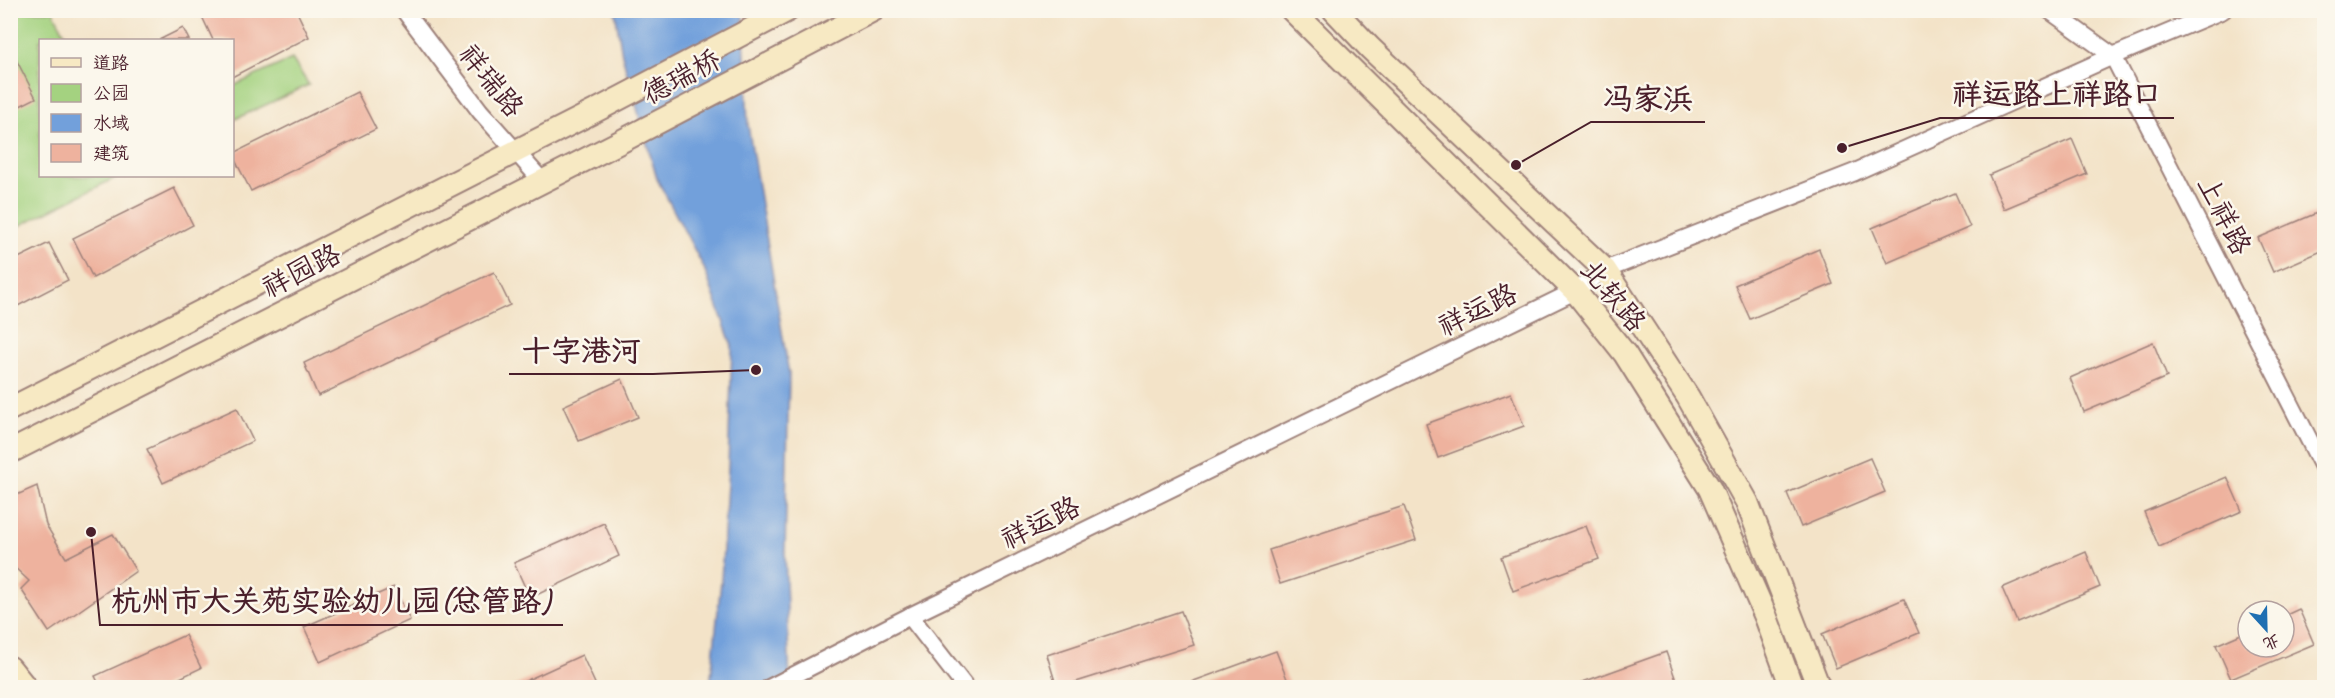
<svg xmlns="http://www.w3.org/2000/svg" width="2335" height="698" font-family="Caveat,'LXGW WenKai TC',sans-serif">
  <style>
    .green { fill: #a4d280; stroke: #777856; stroke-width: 1.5 }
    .water { fill: #72a0db; stroke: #5e6083; stroke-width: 1.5 }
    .building { fill: #eeb29e }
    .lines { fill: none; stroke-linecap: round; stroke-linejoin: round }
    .street-casing { stroke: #9e817a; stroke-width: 20 }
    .secondary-casing { stroke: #9e817a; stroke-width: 26 }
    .street { stroke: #fff; stroke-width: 16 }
    .secondary { stroke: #f7e9c3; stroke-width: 22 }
    .labels { text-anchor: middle; stroke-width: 5; stroke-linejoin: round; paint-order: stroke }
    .street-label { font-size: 28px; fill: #4a1f2b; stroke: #fbf7ec }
    .leader { fill: none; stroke: #4a1f2b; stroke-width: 2 }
    .callout-dot { fill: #4a1f2b; stroke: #fbf7ec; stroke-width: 2 }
    .callout-label { font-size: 30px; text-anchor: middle; font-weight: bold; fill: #4a1f2b; stroke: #fbf7ec; stroke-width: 5; stroke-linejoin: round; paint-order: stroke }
  </style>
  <rect width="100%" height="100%" fill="#fbf7ec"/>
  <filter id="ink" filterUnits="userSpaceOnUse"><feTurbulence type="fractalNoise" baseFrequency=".0167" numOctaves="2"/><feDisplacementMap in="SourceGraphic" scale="12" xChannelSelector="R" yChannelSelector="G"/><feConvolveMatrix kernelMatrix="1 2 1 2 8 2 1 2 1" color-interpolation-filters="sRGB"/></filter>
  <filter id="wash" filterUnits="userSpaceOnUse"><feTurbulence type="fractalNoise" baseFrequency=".008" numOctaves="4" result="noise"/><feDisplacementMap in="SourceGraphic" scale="24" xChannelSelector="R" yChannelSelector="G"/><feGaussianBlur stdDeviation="1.35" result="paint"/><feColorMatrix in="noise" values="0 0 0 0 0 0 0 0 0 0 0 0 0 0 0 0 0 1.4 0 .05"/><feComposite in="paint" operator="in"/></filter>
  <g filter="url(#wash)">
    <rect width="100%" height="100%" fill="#f3e3c8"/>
    <g class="green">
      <polygon points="11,11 53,11 68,40 40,40 40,176 119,176 11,230"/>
      <polygon points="292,59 309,85 233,120 233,86"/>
    </g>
    <polygon class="water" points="615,11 743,11 748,125 789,374 785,553 790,687 710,687 721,581 728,467 732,346 704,268 657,179 622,55"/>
    <g id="blocks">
      <g class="building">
        <polygon points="199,10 296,10 309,37 232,77 232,40 213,40"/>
        <polygon points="183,28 189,40 159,40"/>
        <polygon points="17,61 36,98 10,111 10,64"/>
        <polygon points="357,92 376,129 251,191 232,154"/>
        <polygon points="2072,139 2087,174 2004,209 1989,175"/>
        <polygon points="174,188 193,225 93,278 73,238"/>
        <polygon points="1955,193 1970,227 1887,263 1872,228"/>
        <polygon points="2324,210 2324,250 2273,272 2258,238"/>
        <polygon points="49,243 68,280 10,310 10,262"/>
        <polygon points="1819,249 1833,284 1750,319 1735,285"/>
        <polygon points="494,272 510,305 318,396 304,363"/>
        <polygon points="2153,342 2167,377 2084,412 2070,378"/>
        <polygon points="622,379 638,417 579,441 563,406"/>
        <polygon points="1511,393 1524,426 1438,458 1426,424"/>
        <polygon points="237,408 253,441 163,483 147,449"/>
        <polygon points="1870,458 1885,492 1801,527 1787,493"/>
        <polygon points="2227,477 2242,511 2159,547 2144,512"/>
        <polygon points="37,486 46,525 66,558 113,534 136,571 49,632 21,589 29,581 10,563 10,498"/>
        <polygon points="1404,506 1416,540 1280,584 1269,550"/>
        <polygon points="604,523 619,556 530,598 514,563"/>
        <polygon points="1586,526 1599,559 1513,591 1501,557"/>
        <polygon points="2086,552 2100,587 2017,622 2002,588"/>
        <polygon points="394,587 410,620 320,662 304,627"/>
        <polygon points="1904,599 1919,633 1836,668 1822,634"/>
        <polygon points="2299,609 2314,644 2231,679 2216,645 2248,631 2248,647 2284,647 2284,616"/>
        <polygon points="1181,611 1194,645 1057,688 1047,655"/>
        <polygon points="185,635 201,668 159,688 101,688 95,676"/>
        <polygon points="1276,651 1289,684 1280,688 1193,688 1191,682"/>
        <polygon points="1666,652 1678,686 1582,688 1580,683"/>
        <polygon points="582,655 597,688 510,688"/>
      </g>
    </g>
  </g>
  <g filter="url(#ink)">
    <use href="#blocks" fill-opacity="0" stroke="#9e817a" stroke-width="1.5"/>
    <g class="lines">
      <defs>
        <g id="street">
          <polyline points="404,10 480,111 542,181"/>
          <polyline points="2049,10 2113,56 2324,469"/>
          <polyline points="910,616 966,688"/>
          <polyline points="769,688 910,616 1575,291 1605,270 1855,172 2113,56 2223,10"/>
        </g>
        <g id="secondary">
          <polyline points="1292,10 1575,291 1625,354 1710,489 1766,617 1792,688"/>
          <polyline points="1334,10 1370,48 1605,270 1688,397 1747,502 1819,688"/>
          <polyline points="10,409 603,107 788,10"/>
          <polyline points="10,452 620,142 873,10"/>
          <polyline points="10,668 26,688"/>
        </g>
      </defs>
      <use href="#street" class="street-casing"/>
      <use href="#secondary" class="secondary-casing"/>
      <use href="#street" class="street"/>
      <use href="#secondary" class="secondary"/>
    </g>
  </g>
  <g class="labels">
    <g class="street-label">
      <text transform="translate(681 76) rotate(-28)" y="10">德瑞桥</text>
      <text transform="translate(492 80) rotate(51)" y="10">祥瑞路</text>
      <text transform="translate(2225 215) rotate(63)" y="10">上祥路</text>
      <text transform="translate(301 270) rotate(-27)" y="10">祥园路</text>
      <text transform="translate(1614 295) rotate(50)" y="10">北软路</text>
      <text transform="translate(1477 309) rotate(-26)" y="10">祥运路</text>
      <text transform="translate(1040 522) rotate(-26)" y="10">祥运路</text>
    </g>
  </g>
  <path class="leader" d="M1842 148L1940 118H2174M1516 165L1591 122H1705M756 370L653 374H509M91 532L100 625H563"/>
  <g class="callout-dot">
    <circle cx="1842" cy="148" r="6"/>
    <circle cx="1516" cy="165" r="6"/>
    <circle cx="756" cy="370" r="6"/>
    <circle cx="91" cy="532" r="6"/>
  </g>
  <g class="callout-label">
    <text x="2057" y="104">祥运路上祥路口</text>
    <text x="1648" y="109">冯家浜</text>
    <text x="581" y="361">十字港河</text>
    <text x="331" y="611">杭州市大关苑实验幼儿园(总管路)</text>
  </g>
  <rect width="2335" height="698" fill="none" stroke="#fbf7ec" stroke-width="36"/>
  <rect x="39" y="39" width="195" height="138" fill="#fbf7ec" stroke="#b4a19f" stroke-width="1.5"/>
  <rect x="51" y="58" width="30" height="9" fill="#f7e9c3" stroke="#b4a19f" stroke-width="1.5"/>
  <text x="93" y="69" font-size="18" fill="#4a1f2b">道路</text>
  <rect x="51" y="84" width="30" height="18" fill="#a4d280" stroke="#b4a19f" stroke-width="1.5"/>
  <text x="93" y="99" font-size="18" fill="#4a1f2b">公园</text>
  <rect x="51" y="114" width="30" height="18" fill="#72a0db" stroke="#b4a19f" stroke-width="1.5"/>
  <text x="93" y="129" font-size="18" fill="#4a1f2b">水域</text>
  <rect x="51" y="144" width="30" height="18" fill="#eeb29e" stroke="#b4a19f" stroke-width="1.5"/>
  <text x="93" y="159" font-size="18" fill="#4a1f2b">建筑</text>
  <g transform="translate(2266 629) rotate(158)"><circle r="28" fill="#fbf7ec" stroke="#b4a19f" stroke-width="1.5"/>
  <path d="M0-4.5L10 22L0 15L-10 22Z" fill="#1f6fb2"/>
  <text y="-9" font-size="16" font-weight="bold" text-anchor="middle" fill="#4a1f2b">北</text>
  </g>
</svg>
